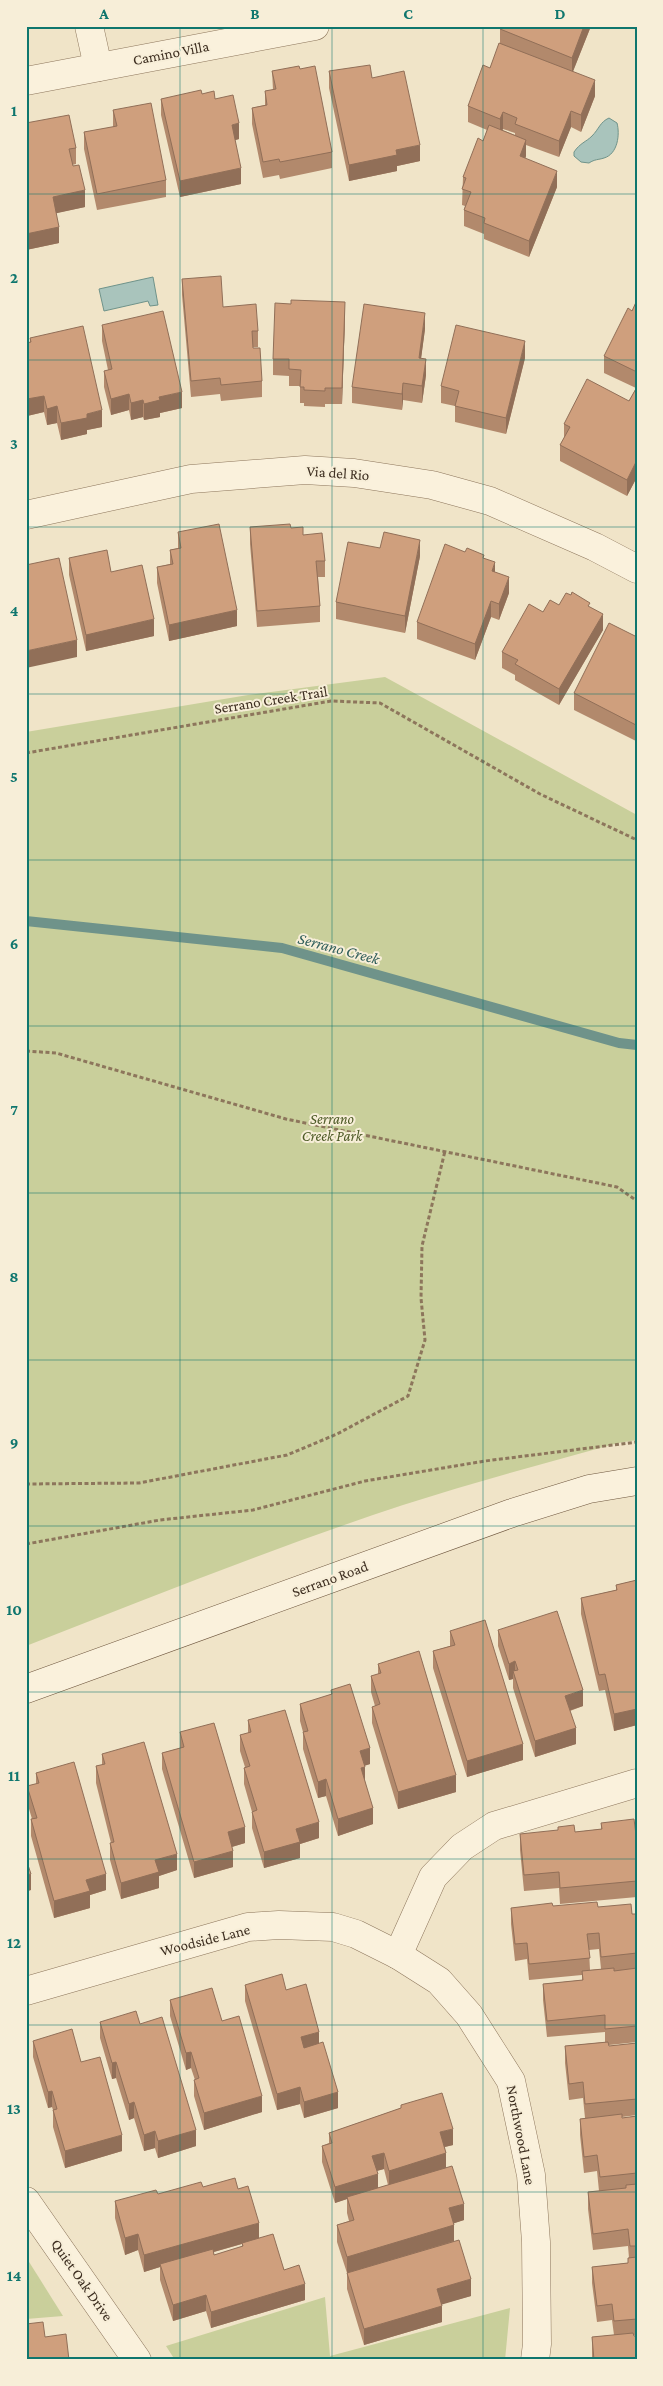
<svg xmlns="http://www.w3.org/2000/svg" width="663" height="2386" font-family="'Crimson Pro',serif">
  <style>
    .green { fill: #c9cf9b }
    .water { fill: #a9c4bc; stroke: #6f938a }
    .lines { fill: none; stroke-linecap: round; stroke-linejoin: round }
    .stream { stroke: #6f938a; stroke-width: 10 }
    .street-casing { stroke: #8d765c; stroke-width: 29 }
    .secondary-casing { stroke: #6f573f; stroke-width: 29 }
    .path { stroke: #8d765c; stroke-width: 3; stroke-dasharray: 4 2.5; stroke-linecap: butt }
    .street { stroke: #faf1dc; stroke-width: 28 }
    .secondary { stroke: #faf1dc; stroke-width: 28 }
    .wall { fill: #b2896c; fill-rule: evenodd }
    .shaded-wall { fill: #916f58 }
    .building { fill: #cf9f7d; stroke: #916f58 }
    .grid { fill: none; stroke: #0f766e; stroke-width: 1; stroke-opacity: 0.55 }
    .labels { text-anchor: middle; stroke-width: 4; stroke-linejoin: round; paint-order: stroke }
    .street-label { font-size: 15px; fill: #3d2e20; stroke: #f7eed8 }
    .park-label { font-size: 15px; font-style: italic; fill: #4d5a26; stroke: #f7eed8 }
    .water-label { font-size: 16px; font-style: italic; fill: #2f5d5a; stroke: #f7eed8 }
    .neatline { fill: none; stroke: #0f766e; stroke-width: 2 }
    .grid-label { font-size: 16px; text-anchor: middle; font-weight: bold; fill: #0f766e }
  </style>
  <rect width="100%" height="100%" fill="#f0e4c8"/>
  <g class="green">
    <path d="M 385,677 L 637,815 L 637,1440 L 618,1443 C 546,1463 474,1482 403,1505 C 276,1547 151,1597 26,1646 L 26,732 L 248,695 Z"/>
    <polygon points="26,2257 63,2316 26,2319"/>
    <polygon points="325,2297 330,2356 510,2308 505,2360 175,2360 166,2346"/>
  </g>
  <g class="water">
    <path d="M 609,118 L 617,123 C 620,134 618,154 604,158 C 598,160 595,159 589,163 L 581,162 L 574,156 L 574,152 C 580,143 586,142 592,136 C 599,129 600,122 609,118 Z"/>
    <polygon points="153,277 158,305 150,306 148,301 104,311 99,289"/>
  </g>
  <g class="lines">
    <polyline class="stream" points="26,921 282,948 619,1043 637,1045"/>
    <defs>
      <g id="street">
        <polyline points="89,26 98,67"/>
        <polyline points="26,81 315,26"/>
        <polyline points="26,515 191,479 305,470 354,473 432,485 490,501 595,547 637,569"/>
        <polyline points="398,1955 433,1877 462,1847 494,1826 637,1783"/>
        <polyline points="26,1991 248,1927 279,1925 333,1927 356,1934 398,1955 439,1981 469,2015 511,2081 531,2175 536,2242 537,2344 535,2360"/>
        <polyline points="26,2201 137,2360"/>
      </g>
      <polyline id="secondary" points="26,1689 512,1513 589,1489 637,1481"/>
    </defs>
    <use href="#street" class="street-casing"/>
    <use href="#secondary" class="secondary-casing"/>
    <g class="path">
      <polyline points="26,753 331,701 380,703 540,794 637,840"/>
      <polyline points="26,1051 56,1053 286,1119 617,1187 637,1201"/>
      <polyline points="26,1484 139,1483 287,1455 337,1434 408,1396 425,1340 421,1298 422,1246 445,1151"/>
      <polyline points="26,1544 160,1520 253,1510 365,1481 485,1461 637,1442"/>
    </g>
    <use href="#street" class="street"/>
    <use href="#secondary" class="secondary"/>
  </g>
  <g class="wall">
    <path d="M 591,26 L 573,71 L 595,96 L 581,132 L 571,127 L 559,157 L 526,145 L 526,156 L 525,159 L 557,187 L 529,257 L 484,239 L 484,234 L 464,226 L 464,210 L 465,206 L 462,205 L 463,177 L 483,141 L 487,130 L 468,122 L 468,106 L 490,68 L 500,43 L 500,29 ZM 503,129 L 515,133 L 515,135 L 502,130 Z"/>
    <polygon points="300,69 332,152 332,168 280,179 279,175 263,178 252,124 252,108 265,105 265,91 273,90 272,71"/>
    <polygon points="329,71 372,78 420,161 397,166 397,171 349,181 329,88"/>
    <polygon points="202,94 215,99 239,139 235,140 241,184 180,197 161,115 161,99"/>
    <polygon points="113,110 166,180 166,197 97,210 84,149 84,132 113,127"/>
    <polygon points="26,123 76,148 76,164 72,165 85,207 56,213 59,243 26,250"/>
    <polygon points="182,279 258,331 258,347 253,347 262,381 262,397 221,401 220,394 191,397 182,295"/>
    <polygon points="637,300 637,477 627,496 560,461 560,445 564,438 564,424 629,401 636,388 604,373 604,356 632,311"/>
    <polygon points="345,318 342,404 325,404 325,407 304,406 304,403 300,403 300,386 289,386 289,376 273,375 273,359"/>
    <polygon points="102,325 182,408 160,413 160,417 144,420 143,417 131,420 129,410 111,415 104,387 104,371 108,370 102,341"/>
    <polygon points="425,329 421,358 426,375 422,403 403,400 402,410 352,403 352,387"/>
    <polygon points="30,338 102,427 87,430 87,434 61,440 57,423 47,425 44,412 27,416 26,413 26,343 30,342"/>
    <polygon points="525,358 506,434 455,422 455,406 441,403 441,386"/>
    <polygon points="250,527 291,528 303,535 325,561 325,577 318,577 320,606 320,622 257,627 250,544"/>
    <polygon points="178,532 237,626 169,641 157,583 157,567 170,564 170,550 178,548"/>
    <polygon points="420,556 405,633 336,619 336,602"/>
    <polygon points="69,558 111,572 154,636 86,651 69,575"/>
    <polygon points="484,559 495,572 509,593 499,620 491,617 475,660 417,639 417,622"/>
    <polygon points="559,605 590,607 603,630 559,705 515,680 515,675 502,668 502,652 543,612"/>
    <polygon points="637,637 637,741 636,741 574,710 574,693"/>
    <polygon points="637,1580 637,1725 614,1731 605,1690 599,1691 581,1614 581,1598 616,1590 616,1585"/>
    <polygon points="498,1630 583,1706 570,1711 576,1744 535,1757 513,1688 513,1679 509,1680 498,1646"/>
    <polygon points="450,1631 523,1760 467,1777 433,1668 433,1651 450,1646"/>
    <polygon points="378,1664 456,1792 398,1809 372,1723 372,1707 375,1706 371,1692 371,1676 378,1674"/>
    <polygon points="331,1690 370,1764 364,1766 365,1781 373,1824 338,1836 326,1796 318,1798 303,1749 303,1732 300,1721 300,1704 331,1695"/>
    <polygon points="248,1720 319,1838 300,1844 300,1858 264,1868 252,1828 252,1812 244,1784 244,1768 245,1767 240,1751 240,1735 248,1733"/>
    <polygon points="180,1732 245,1843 232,1847 233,1867 194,1878 162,1769 162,1753 180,1748"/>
    <polygon points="102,1754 177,1870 159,1876 159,1888 121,1899 110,1860 110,1843 111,1843 96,1783 96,1766 102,1765"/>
    <polygon points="36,1773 106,1890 90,1895 90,1908 54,1918 31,1836 31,1819 32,1819 27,1802 27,1786 36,1784"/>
    <polygon points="601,1823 637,1843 637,1897 560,1904 559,1888 524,1891 520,1850 520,1834 575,1832 601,1829"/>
    <path d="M 553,1906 L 598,1907 L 632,1914 L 637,1914 L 637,2042 L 609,2045 L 609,2046 L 637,2043 L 637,2115 L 622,2117 L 622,2118 L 637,2116 L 637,2335 L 634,2335 L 637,2360 L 592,2360 L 592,2337 L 614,2335 L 612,2320 L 597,2322 L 592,2283 L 592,2267 L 628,2263 L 628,2258 L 629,2258 L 628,2246 L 593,2250 L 588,2209 L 588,2192 L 599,2191 L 597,2171 L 584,2173 L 580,2135 L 580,2119 L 585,2118 L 583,2098 L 569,2100 L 565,2063 L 565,2046 L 605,2042 L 605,2032 L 547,2037 L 543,2000 L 543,1984 L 582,1980 L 582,1975 L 529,1980 L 527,1959 L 515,1961 L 511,1924 L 511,1908 ZM 599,1949 L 601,1969 L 590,1970 L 589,1950 Z"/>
    <polygon points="245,1985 286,1990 319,2043 338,2108 304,2118 300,2104 277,2110 245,2001"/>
    <polygon points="170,2000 222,2021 262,2112 204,2130 194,2096 194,2080 195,2080 191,2068 186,2070 170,2016"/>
    <polygon points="100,2022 140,2024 196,2146 158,2158 155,2148 144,2151 134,2118 129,2120 116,2078 112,2079 100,2038"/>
    <polygon points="33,2041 81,2062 122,2151 65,2168 53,2127 53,2110 52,2107 48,2108 33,2057"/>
    <path d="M 401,2105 L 453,2145 L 445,2147 L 446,2167 L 464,2220 L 454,2223 L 454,2241 L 471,2296 L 441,2304 L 442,2322 L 364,2345 L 347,2289 L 347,2273 L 337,2242 L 337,2225 L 349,2221 L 347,2213 L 347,2199 L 335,2203 L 322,2162 L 322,2146 L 329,2143 L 329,2133 L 401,2108 ZM 384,2169 L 388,2185 L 378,2188 L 377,2171 Z"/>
    <path d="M 203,2187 L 238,2189 L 259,2238 L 284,2270 L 305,2300 L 211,2328 L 206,2311 L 173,2321 L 160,2280 L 160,2267 L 144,2272 L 138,2250 L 125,2255 L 115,2218 L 115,2201 ZM 242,2244 L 242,2247 L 214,2255 L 214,2252 Z"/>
  </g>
  <g class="shaded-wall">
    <polygon points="584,26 591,26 572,74 572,58"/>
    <polygon points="595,80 595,96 581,132 581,115"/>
    <polygon points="571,111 571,127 559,157 559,141"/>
    <polygon points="503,112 503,129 500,135 500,119"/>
    <polygon points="239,123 239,139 232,141 232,125"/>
    <polygon points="526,140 526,156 520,173 520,156"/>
    <polygon points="420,145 420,161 397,166 397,171 349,181 349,165 396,150"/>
    <polygon points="241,168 241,184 180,197 180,181"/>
    <polygon points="557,171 557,187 529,257 529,241"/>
    <polygon points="85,190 85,207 53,214 53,197"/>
    <polygon points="59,227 59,243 26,250 26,234"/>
    <polygon points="345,302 345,318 342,404 342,388"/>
    <polygon points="425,313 425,329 419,374 419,358"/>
    <polygon points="525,341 525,358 506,434 506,418"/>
    <polygon points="426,359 426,375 422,403 422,386"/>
    <polygon points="403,383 403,400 402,410 402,394"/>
    <polygon points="182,392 182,408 160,413 160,417 144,420 144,404 159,397"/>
    <polygon points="129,394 129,410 111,415 111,399"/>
    <polygon points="44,396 44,412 27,416 27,399"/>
    <polygon points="143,400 143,417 131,420 131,403"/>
    <polygon points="57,406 57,423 47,425 47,409"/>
    <polygon points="102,410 102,427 87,430 87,434 61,440 61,423 87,414"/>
    <polygon points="637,460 637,477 627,496 627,480"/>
    <polygon points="420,540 420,556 405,633 405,616"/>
    <polygon points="495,562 495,579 492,571"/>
    <polygon points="509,577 509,593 499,620 499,604"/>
    <polygon points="491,601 491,617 475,660 475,644"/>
    <polygon points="237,610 237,626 169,641 169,625"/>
    <polygon points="603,614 603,630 559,705 559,689"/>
    <polygon points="154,619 154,636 86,651 86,635"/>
    <polygon points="77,640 77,657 26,668 26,651"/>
    <polygon points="515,1661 515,1678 513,1671 513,1679 509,1680 509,1664"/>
    <polygon points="583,1690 583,1706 565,1712 565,1696"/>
    <polygon points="637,1709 637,1725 614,1731 614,1714"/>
    <polygon points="576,1728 576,1744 535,1757 535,1741"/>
    <polygon points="523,1744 523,1760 467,1777 467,1761"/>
    <polygon points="370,1748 370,1764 360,1767 360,1751"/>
    <polygon points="365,1767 365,1783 361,1768"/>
    <polygon points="456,1775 456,1792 398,1809 398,1792"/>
    <polygon points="326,1779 326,1796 318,1798 318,1782"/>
    <polygon points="373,1808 373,1824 338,1836 338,1819"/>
    <polygon points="319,1822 319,1838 300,1844 300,1858 264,1868 264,1852 296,1829"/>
    <polygon points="245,1827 245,1843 228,1848 228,1832"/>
    <polygon points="233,1851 233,1867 194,1878 194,1862"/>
    <polygon points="177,1854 177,1870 159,1876 159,1888 121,1899 121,1883 155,1860"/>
    <polygon points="31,1874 31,1890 26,1892 26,1875"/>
    <polygon points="106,1874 106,1890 90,1895 90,1908 54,1918 54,1901 86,1880"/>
    <polygon points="319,2032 319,2048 301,2053 301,2037"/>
    <polygon points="191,2052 191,2068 186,2070 186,2053"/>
    <polygon points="116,2062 116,2078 112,2079 112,2063"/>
    <polygon points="300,2087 300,2104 277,2110 277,2094"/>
    <polygon points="52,2091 52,2107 48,2108 48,2092"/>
    <polygon points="338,2092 338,2108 304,2118 304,2102"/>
    <polygon points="262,2096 262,2112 204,2130 204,2113"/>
    <polygon points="134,2102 134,2118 129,2120 129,2104"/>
    <polygon points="453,2129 453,2145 440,2148 440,2132"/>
    <polygon points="196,2130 196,2146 158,2158 158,2141"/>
    <polygon points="155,2131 155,2148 144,2151 144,2135"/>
    <polygon points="122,2135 122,2151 65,2168 65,2151"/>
    <polygon points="384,2153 384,2169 372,2172 372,2156"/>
    <polygon points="446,2153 446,2169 389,2187 389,2171"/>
    <polygon points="378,2174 378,2190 347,2197 347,2199 335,2203 335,2187"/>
    <polygon points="464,2204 464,2220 449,2225 449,2208"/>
    <polygon points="259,2223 259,2239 161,2267 160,2264 160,2267 144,2272 144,2255"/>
    <polygon points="454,2225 454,2241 347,2273 347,2257"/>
    <polygon points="138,2234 138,2250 125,2255 125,2238"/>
    <polygon points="471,2279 471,2296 437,2306 437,2289"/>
    <polygon points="305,2284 305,2300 211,2328 211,2312"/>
    <polygon points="206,2295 206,2311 173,2321 173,2305"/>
    <polygon points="442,2306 442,2322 364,2345 364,2329"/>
  </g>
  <g class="building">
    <polygon points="501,26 584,26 572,58 500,29"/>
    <polygon points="499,43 595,80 581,115 571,111 559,141 515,124 517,118 503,112 500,119 468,106 483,65 490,68"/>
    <polygon points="370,65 372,78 404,71 420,145 396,150 397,155 349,165 329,71"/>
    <polygon points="299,66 300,69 315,66 332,152 280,162 279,159 263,162 252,108 267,105 265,91 276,89 272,71"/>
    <polygon points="201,90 202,94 214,91 215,99 233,95 239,123 232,125 241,168 180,181 161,99"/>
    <polygon points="151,103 166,180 97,194 84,132 117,126 113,110"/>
    <polygon points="69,115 76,148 69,149 73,166 79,165 85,190 53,197 59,227 26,234 26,131 27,131 26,123"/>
    <polygon points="489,125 526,140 520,156 557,171 529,241 484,223 485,218 464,210 471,192 462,189 466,178 463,177 478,138 483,141"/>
    <polygon points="221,276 223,307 256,304 258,331 252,331 253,348 260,348 262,381 221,385 220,378 191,381 182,279"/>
    <polygon points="291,300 345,302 342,388 325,388 325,391 304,390 304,387 300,387 301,370 289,369 289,359 273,359 275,303 291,304"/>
    <polygon points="637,300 637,372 604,356 628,308 632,311"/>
    <polygon points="364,304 425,313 419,358 426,359 422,386 403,383 402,394 352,387"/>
    <polygon points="163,311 182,392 159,397 160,400 144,404 143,400 131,403 129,394 111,399 104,371 112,369 102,325"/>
    <polygon points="456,325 525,341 506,418 455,406 459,391 441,386"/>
    <polygon points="83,326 102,410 87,414 87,418 61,423 57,406 47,409 44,396 27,399 26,396 26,343 31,342 30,338"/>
    <polygon points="587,379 629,401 637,387 637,460 627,480 560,445 570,427 564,424"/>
    <polygon points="219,524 237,610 169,625 157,567 173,564 170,550 181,548 178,532"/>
    <polygon points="290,524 291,528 303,527 303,535 322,533 325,561 316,561 320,606 257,611 250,527"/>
    <polygon points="384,532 420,540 405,616 336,602 348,542 380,548"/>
    <polygon points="445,544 465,552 467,548 484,555 483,558 495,562 492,571 509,577 499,604 491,601 475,644 417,622"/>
    <polygon points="107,550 111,572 142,565 154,619 86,635 69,558"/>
    <polygon points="59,558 77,640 26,651 26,565"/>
    <polygon points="572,592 590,603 588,606 603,614 559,689 515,664 518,660 502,652 529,604 543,612 550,600 559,605 566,593 571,595"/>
    <polygon points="609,623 637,637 636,725 574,693"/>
    <polygon points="637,1580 637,1709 614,1714 605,1674 599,1675 581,1598 617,1590 616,1585"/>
    <polygon points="557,1611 583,1690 565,1696 576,1728 535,1741 513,1671 518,1670 515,1661 509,1664 498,1630"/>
    <polygon points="485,1620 523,1744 467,1761 433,1651 455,1645 450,1631"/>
    <polygon points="419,1651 456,1775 398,1792 372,1707 380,1704 371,1676 381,1673 378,1664"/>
    <polygon points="350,1684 370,1748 360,1751 365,1767 361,1768 373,1808 338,1819 326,1779 318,1782 303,1732 308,1731 300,1704 332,1694 331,1690"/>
    <polygon points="285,1710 319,1822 296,1829 300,1842 264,1852 252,1812 257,1810 244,1768 250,1766 240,1735 251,1732 248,1720"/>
    <polygon points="214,1723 245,1827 228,1832 233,1851 194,1862 162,1753 184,1747 180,1732"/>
    <polygon points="144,1742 177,1854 155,1860 159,1872 121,1883 110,1843 114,1842 96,1766 105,1764 102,1754"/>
    <polygon points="74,1762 106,1874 86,1880 90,1891 54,1901 31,1819 37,1818 27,1786 39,1783 36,1773"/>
    <polygon points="634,1819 637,1843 637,1881 560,1888 559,1872 524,1875 520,1834 558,1830 558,1827 574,1825 575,1832 602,1829 601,1823"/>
    <polygon points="26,1859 31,1874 26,1875"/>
    <polygon points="597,1902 598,1907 631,1904 632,1914 637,1914 637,1953 601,1957 599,1933 587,1934 590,1958 529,1964 527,1943 515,1944 511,1908 552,1903 553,1906"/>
    <polygon points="614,1968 614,1971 637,1968 637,2026 605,2029 605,2015 547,2021 543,1984 583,1980 582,1971"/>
    <polygon points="282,1974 286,1990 306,1984 319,2032 301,2037 304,2048 323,2042 338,2092 304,2102 300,2087 277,2094 245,1985"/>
    <polygon points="212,1988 222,2021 239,2016 262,2096 204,2113 194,2080 199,2078 191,2052 186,2053 170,2000"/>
    <polygon points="136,2011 140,2024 162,2017 196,2130 158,2141 155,2131 144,2135 134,2102 129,2104 116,2062 112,2063 100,2022"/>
    <polygon points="72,2029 81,2062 100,2057 122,2135 65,2151 53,2110 57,2109 52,2091 48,2092 33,2041"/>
    <polygon points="608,2042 609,2046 637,2043 637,2099 585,2104 583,2082 569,2084 565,2046"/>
    <polygon points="442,2093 453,2129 440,2132 446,2153 389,2171 384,2153 372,2156 378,2174 335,2187 322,2146 332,2143 329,2133 401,2108 401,2105"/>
    <polygon points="622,2114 622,2118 637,2116 637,2173 600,2177 597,2155 584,2157 580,2119"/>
    <polygon points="452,2166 464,2204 449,2208 454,2225 347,2257 337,2225 354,2220 347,2197"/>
    <polygon points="235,2178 238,2189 248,2186 259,2223 144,2255 138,2234 125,2238 115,2201 156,2190 158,2194 201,2182 203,2187"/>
    <polygon points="637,2184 637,2246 630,2246 628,2229 593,2234 588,2192 626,2188 626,2185"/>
    <polygon points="273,2234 284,2270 299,2265 305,2284 211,2312 206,2295 173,2305 160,2264 213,2249 214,2255 243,2246 242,2243"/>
    <polygon points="459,2240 471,2279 437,2289 442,2306 364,2329 347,2273"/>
    <polygon points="637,2257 637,2319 614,2321 612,2304 597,2306 592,2267 628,2263 628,2258"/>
    <polygon points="43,2322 45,2337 66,2334 69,2360 26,2360 26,2324"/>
    <polygon points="633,2333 634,2336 637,2336 637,2360 594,2360 592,2337"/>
  </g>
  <path class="grid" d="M 180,26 L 180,2360M 332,26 L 332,2360M 483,26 L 483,2360M 26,194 L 637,194M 26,360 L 637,360M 26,527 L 637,527M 26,694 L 637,694M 26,860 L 637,860M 26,1026 L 637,1026M 26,1193 L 637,1193M 26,1360 L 637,1360M 26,1526 L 637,1526M 26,1692 L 637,1692M 26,1859 L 637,1859M 26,2025 L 637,2025M 26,2192 L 637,2192"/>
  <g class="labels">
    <g class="street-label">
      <text transform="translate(171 53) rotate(-11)" y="5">Camino Villa</text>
      <text transform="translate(338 473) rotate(4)" y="5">Via del Rio</text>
      <text transform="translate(271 700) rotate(-9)" y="5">Serrano Creek Trail</text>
      <text transform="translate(330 1579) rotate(-20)" y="5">Serrano Road</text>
      <text transform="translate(205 1940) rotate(-14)" y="5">Woodside Lane</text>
      <text transform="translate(521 2135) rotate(79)" y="5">Northwood Lane</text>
      <text transform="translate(82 2280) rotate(55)" y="5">Quiet Oak Drive</text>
    </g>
    <g class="park-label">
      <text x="332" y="1124">Serrano<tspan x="332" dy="17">Creek Park</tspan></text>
    </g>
    <g class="water-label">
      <text transform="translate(339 948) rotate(15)" y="6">Serrano Creek</text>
    </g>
  </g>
  <rect width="663" height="2386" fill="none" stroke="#f7eed8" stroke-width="55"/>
  <rect x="28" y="28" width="608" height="2330" class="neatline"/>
  <g class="grid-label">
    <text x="104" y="19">A</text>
    <text x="255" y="19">B</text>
    <text x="408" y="19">C</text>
    <text x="560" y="19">D</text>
    <text x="14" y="116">1</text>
    <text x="14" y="283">2</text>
    <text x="14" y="449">3</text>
    <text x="14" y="616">4</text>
    <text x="14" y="782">5</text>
    <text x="14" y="949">6</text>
    <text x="14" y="1115">7</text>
    <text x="14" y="1282">8</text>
    <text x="14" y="1448">9</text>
    <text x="14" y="1615">10</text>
    <text x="14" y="1781">11</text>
    <text x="14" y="1948">12</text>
    <text x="14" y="2114">13</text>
    <text x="14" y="2281">14</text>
  </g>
</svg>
